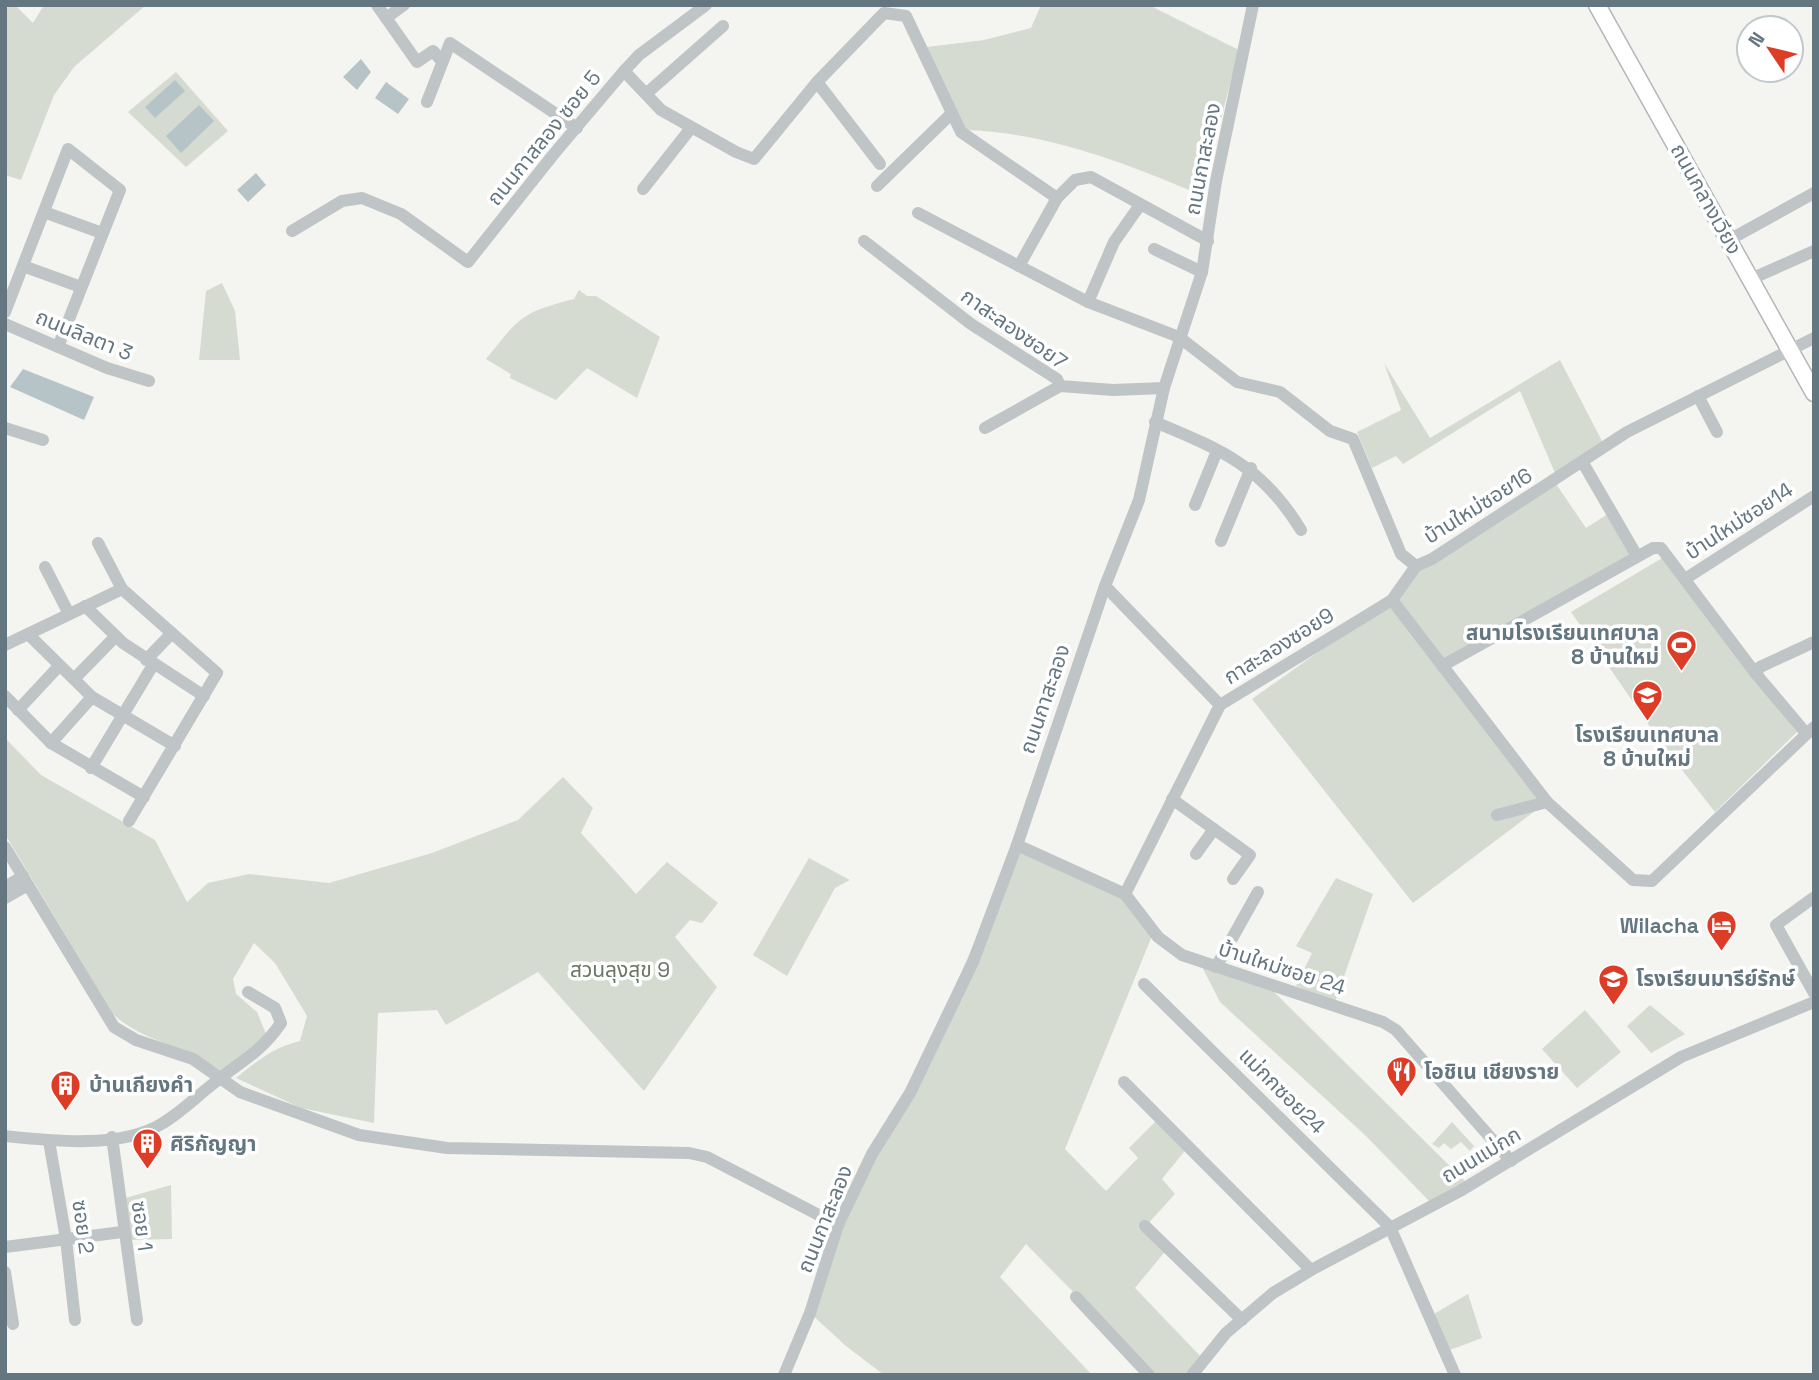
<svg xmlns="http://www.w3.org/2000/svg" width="1819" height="1380" font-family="'Space Grotesk','Noto Sans Thai',sans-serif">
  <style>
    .green { fill: #d6dbd1 }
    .water { fill: #b7c4c7 }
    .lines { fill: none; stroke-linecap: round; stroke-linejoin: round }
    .major-casing { stroke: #b2b7ba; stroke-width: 19 }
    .minor { stroke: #bfc4c6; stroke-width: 12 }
    .major { stroke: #fff; stroke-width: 16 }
    .labels { text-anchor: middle; stroke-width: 7; stroke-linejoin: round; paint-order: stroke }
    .street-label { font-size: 21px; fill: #647780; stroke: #fff }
    .poi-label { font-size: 21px; font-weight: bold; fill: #647780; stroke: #fff; text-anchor: start }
    .park-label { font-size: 21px; fill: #697862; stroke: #fff }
  </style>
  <rect width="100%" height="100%" fill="#f4f4f0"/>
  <g class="green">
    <polygon points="9,5 15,5 33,23 44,5 146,5 74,67 54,95 21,180 5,175 5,12"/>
    <path d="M 1041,5 L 1149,5 L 1239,50 L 1201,195 C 1126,163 1046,132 964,130 L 927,47 L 984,40 L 1031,28 Z"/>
    <polygon points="176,72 228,131 186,167 128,112"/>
    <polygon points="222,283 235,311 240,360 199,360 206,291"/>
    <path d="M 579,290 L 587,296 L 596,296 L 660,337 L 637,398 L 587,368 L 556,400 L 510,378 L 511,374 L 486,359 C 520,317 520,313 574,299 Z"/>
    <polygon points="1560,360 1603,443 1555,473 1520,391 1403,464 1396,456 1372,468 1357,432 1401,410 1384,363 1430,438"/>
    <polygon points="1554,481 1586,528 1611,512 1637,556 1443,666 1547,802 1413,903 1252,699 1392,600 1416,566"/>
    <polygon points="1664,557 1797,732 1715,812 1664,747 1571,612"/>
    <path d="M 5,738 L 41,775 L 155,840 L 187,902 L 208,883 L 249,874 L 329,883 L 432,853 L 518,820 L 563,777 L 593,808 L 581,833 L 636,894 L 667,862 L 718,903 L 702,923 L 690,920 L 675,937 L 717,987 L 644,1091 L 538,972 L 446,1025 L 437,1010 L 378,1013 L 374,1123 L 301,1108 L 236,1078 C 257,1061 274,1047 300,1041 L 307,1016 L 275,963 L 254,943 L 233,979 L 236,994 L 257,1012 L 266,1034 L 250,1052 L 221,1071 C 187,1047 139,1040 112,1013 L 5,834 Z"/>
    <polygon points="1017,845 1125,894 1154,931 1065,1149 1106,1191 1138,1158 1129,1148 1156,1121 1188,1147 1162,1179 1175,1194 1146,1226 1168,1248 1135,1288 1204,1360 1193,1375 1155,1375 1026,1244 1000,1277 1092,1375 884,1375 846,1346 810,1313 838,1225 905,1101"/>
    <polygon points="809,858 850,880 835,888 787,976 753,955"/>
    <polygon points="1336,878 1373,894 1335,1002 1296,986 1312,953 1296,946"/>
    <polygon points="1199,961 1265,983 1469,1185 1433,1205 1366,1136 1220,1002"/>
    <polygon points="1650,1005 1685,1034 1651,1053 1627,1026"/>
    <polygon points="1585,1010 1621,1052 1577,1088 1542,1049"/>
    <polygon points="1452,1122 1474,1146 1470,1151 1461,1142 1451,1149 1444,1143 1439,1148 1432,1144"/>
    <polygon points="171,1185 172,1239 128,1240 122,1199"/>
    <polygon points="1468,1294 1482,1338 1450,1350 1434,1314"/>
  </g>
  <g class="water">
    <polygon points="361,59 371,72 357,90 343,77"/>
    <polygon points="175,80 185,91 155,118 145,107"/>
    <polygon points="386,82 409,99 398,114 375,98"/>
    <polygon points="199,105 214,121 181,153 166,136"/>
    <polygon points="256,173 266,185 248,202 237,190"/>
    <polygon points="23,369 94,397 84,420 10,387"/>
  </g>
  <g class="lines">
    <defs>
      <polyline id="major" points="1597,5 1814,393"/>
    </defs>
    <use href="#major" class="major-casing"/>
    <g class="minor">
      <polyline points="377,5 417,62 433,51 440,59"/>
      <polyline points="386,18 404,5"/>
      <polyline points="624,71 639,55 706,5"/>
      <polyline points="817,82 880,164"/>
      <polyline points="647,93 723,26"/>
      <polyline points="427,102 450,43 577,128"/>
      <polyline points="877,186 952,113"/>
      <polyline points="643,189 691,128"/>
      <polyline points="1057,198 1075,180 1091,177 1208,241"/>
      <polyline points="44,212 102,233"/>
      <polyline points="918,213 1019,266"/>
      <polyline points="292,231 342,201 362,198 401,214 468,262 553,155 624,71 661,110 736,152 754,159 817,82 884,13 906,16 961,132 1057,198 1019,266 1088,302 1179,337 1237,382 1280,392 1330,431 1353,439 1401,554 1416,566 1432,559 1627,432 1814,338"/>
      <polyline points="1729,240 1814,193"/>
      <polyline points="864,241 971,324 1057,379 1060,386 1113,390 1164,388"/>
      <polyline points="1154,249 1202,272"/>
      <polyline points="23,266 81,287"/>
      <polyline points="1751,279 1814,251"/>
      <polyline points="1088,302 1114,242 1140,205"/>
      <polyline points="5,312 68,149 120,190 58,347"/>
      <polyline points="5,324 107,368 149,381"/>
      <polyline points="1698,396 1717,432"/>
      <path d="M 1155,422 C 1222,450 1262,466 1301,530"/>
      <polyline points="5,428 43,440"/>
      <polyline points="985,428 1060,386"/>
      <polyline points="1583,463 1637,556"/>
      <polyline points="1195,505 1217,451"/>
      <polyline points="1221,541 1251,468"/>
      <polyline points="98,543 122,589 217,673 129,821"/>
      <polyline points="45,567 69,614"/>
      <polyline points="1685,579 1814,496"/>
      <polyline points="1105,586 1220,705 1392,600 1416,566"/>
      <polyline points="1392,600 1547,802 1633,880 1652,881 1814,727"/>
      <polyline points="85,606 123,643 204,696"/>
      <polyline points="28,634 92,697 175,746"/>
      <polyline points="5,645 122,589"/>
      <polyline points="146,660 172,633"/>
      <polyline points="1442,666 1653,548 1661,548 1756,674"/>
      <polyline points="74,679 116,636"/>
      <polyline points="5,696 51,743 144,797"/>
      <polyline points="18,710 59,666"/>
      <polyline points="1805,732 1756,674 1760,667 1814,642"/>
      <polyline points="51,743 92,697"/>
      <polyline points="91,768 153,665"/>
      <polyline points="1172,799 1250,855 1233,879"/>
      <polyline points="1497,815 1547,802"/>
      <polyline points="1017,845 1125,894 1158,937 1182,955 1383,1022 1396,1030 1511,1161"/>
      <polyline points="5,847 114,1027 136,1040 193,1059 240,1092 359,1135 447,1148 689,1153 707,1157 838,1225"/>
      <polyline points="1196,854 1214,829"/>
      <polyline points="5,887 23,876"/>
      <polyline points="1125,894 1220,705"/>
      <polyline points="5,898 28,885"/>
      <polyline points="1813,898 1776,925 1814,993"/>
      <polyline points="1216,967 1258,892"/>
      <polyline points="1144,984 1390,1227 1455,1375"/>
      <polyline points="1124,1082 1311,1270"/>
      <path d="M 5,1136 C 51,1141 122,1149 163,1123 C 183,1111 199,1094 218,1080 C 243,1060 261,1052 281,1023 L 275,1008 L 248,992"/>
      <polyline points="112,1137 137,1320"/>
      <polyline points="49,1141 66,1239 75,1320"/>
      <polyline points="1145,1226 1242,1320"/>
      <polyline points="5,1247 122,1232"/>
      <polyline points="5,1272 13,1324"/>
      <polyline points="1076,1297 1149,1375"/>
      <polyline points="784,1375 810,1313 838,1225 872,1154 910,1093 973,962 1017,845 1105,586 1139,500 1164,388 1202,272 1216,181 1253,5"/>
      <polyline points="1192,1375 1226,1333 1273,1293 1311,1270 1460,1191 1681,1057 1814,1002"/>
    </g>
    <use href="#major" class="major"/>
  </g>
  <defs>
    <symbol id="stadium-pin" viewBox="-11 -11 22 30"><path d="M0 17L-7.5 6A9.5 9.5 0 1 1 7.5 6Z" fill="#dd3c27" stroke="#fff"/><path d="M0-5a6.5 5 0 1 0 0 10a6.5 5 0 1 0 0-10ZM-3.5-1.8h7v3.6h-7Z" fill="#fff"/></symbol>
    <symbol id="school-pin" viewBox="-11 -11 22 30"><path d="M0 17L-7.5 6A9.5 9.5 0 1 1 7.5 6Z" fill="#dd3c27" stroke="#fff"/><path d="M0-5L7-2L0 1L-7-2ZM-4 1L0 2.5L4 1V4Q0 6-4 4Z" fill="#fff"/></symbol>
    <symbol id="hotel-pin" viewBox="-11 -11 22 30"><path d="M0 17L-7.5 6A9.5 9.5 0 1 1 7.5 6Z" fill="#dd3c27" stroke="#fff"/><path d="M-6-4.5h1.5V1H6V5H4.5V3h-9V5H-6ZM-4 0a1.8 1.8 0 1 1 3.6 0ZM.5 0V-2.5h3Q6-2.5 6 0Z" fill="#fff"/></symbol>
    <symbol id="restaurant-pin" viewBox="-11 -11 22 30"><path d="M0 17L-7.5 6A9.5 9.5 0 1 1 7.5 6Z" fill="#dd3c27" stroke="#fff"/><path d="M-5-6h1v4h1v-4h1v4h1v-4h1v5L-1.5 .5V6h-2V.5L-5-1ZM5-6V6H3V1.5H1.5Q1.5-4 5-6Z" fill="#fff"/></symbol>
    <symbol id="building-pin" viewBox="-11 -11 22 30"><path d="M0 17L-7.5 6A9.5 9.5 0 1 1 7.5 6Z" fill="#dd3c27" stroke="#fff"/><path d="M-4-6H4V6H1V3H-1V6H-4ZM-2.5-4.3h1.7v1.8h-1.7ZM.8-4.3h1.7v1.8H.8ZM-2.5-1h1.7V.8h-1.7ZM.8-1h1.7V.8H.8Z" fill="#fff"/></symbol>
  </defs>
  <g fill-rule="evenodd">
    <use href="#stadium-pin" x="1664" y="628" width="35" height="47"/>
    <use href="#school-pin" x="1630" y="678" width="35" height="47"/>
    <use href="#hotel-pin" x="1704" y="908" width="35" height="47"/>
    <use href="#school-pin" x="1596" y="962" width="35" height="47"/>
    <use href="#restaurant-pin" x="1384" y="1054" width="35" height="47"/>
    <use href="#building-pin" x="48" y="1068" width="35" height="47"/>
    <use href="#building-pin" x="130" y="1126" width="35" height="47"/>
  </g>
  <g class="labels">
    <g class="street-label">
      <text transform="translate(544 138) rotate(-51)" y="7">ถนนกาสลอง ซอย 5</text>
      <text transform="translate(1203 159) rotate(-79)" y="7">ถนนกาสะลอง</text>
      <text transform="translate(1706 199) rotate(61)" y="7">ถนนกลางเวียง</text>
      <text transform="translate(1014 329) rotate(35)" y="7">กาสะลองซอย7</text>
      <text transform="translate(84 335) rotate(22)" y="7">ถนนลิลตา 3</text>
      <text transform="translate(1478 506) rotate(-32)" y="7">บ้านใหม่ซอย16</text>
      <text transform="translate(1739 521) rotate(-33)" y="7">บ้านใหม่ซอย14</text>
      <text transform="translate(1279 646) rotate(-32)" y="7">กาสะลองซอย9</text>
      <text transform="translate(1045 699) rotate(-71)" y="7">ถนนกาสะลอง</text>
      <text transform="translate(1282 968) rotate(18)" y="7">บ้านใหม่ซอย 24</text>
      <text transform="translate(1282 1091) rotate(45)" y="7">แม่กกซอย24</text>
      <text transform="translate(1481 1155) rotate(-31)" y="7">ถนนแม่กก</text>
      <text transform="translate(825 1219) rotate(-68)" y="7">ถนนกาสะลอง</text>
      <text transform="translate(142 1226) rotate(82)" y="7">ซอย 1</text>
      <text transform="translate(83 1227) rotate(82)" y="7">ซอย 2</text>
    </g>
    <g class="poi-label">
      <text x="1659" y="640" text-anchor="end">สนามโรงเรียนเทศบาล<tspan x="1659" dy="24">8 บ้านใหม่</tspan></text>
      <text x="1647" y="742" text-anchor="middle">โรงเรียนเทศบาล<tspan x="1647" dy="24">8 บ้านใหม่</tspan></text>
      <text x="1699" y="933" text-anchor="end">Wilacha</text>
      <text x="1636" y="986">โรงเรียนมารีย์รักษ์</text>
      <text x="1424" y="1079">โอชิเน เชียงราย</text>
      <text x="89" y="1092">บ้านเกียงคำ</text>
      <text x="170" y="1151">ศิริกัญญา</text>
    </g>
    <g class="park-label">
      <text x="620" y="977">สวนลุงสุข 9</text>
    </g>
  </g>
  <rect width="1819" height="1380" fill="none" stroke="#647780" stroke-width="14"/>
  <g transform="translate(1770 49) rotate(305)"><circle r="33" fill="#ffffff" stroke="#c1c9cc" stroke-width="2"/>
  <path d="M0-5L12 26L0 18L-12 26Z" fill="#dd3c27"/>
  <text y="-10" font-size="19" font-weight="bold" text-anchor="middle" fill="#647780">N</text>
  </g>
</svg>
